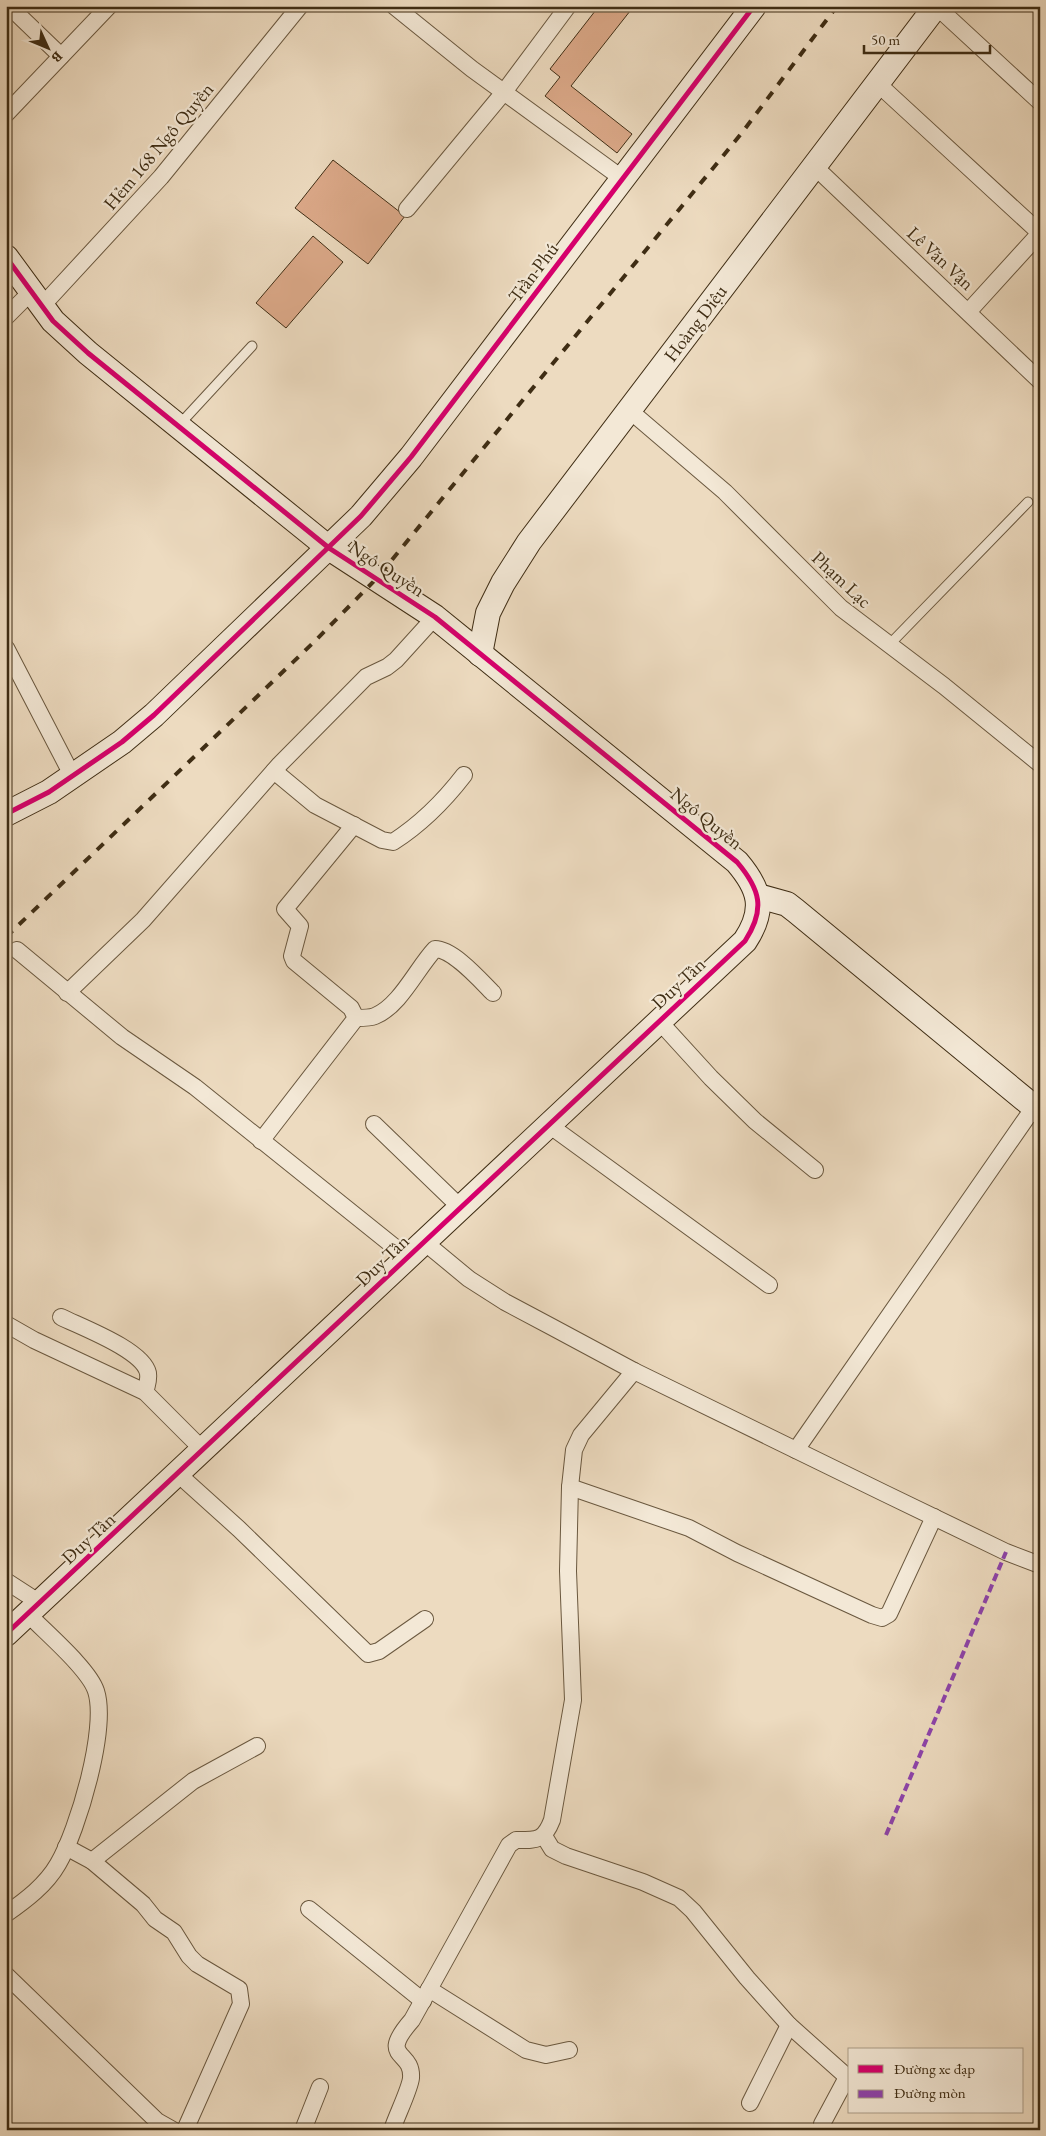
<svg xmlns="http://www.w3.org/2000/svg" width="1046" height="2136" font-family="'EB Garamond',serif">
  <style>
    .building { fill: #dca989; stroke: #3f2d14 }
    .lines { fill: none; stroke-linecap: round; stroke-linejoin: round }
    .lane-casing { stroke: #6a583f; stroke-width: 11 }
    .street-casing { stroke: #6a583f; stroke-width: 18 }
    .secondary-casing { stroke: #3f2d14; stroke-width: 26 }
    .lane { stroke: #f3e8d6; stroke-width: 9 }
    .street { stroke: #f3e8d6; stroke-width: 16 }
    .secondary { stroke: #f3e8d6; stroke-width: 24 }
    .rail { stroke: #3f2d14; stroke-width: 4; stroke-dasharray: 9 9; stroke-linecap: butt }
    .quiet { stroke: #8e44ad; stroke-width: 4; stroke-dasharray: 8 4; stroke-linecap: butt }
    .cycleway-casing { stroke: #f3e8d6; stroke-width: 8 }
    .cycleway { stroke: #d6006c; stroke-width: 5 }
    .labels { text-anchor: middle; stroke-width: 4.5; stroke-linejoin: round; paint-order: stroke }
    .street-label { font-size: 19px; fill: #3f2d14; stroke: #f3e8d6 }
  </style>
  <rect width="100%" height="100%" fill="#eddbc0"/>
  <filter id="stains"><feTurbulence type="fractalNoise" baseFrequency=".004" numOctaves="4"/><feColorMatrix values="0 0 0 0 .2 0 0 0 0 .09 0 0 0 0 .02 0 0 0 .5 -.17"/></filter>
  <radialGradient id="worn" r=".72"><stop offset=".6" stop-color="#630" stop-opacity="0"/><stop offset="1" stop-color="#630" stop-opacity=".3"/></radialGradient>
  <g class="building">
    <polygon points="599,6 634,6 571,86 632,134 617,153 545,96 560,77 550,69"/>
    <polygon points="333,160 405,216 368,264 295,208"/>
    <polygon points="313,236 343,262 286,328 256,303"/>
  </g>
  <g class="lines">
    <defs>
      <g id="lane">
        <polyline points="179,425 252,346"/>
        <polyline points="889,645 1028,502"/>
      </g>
      <g id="street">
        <polyline points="9,6 61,56"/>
        <polyline points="394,6 472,69 623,179"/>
        <polyline points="936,6 1040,102"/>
        <polyline points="877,83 1040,233"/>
        <polyline points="6,114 109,6"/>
        <polyline points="814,166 1040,381"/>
        <polyline points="407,209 504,92 568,6"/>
        <polyline points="41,307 161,177 300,6"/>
        <polyline points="969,311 1040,233"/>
        <polyline points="6,317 31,292"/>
        <polyline points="629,410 725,492 841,608 944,686 1040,764"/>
        <polyline points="6,648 72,775"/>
        <path d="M 274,771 L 315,805 L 382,840 L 393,842 C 421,824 444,801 464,775"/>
        <polyline points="17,950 122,1037 195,1087 407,1257"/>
        <polyline points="67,993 143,920 280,764 366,677 387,667 396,660 435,617"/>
        <path d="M 356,1018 C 362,1018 370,1018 375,1016 C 400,1006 417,968 435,949 C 453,949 480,980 493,993"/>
        <polyline points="659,1021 711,1078 755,1121 815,1170"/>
        <polyline points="374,1124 460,1207"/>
        <polyline points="549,1125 769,1285"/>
        <polyline points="261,1141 356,1018 351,1008 294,961 292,956 300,926 285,909 354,825"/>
        <polyline points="423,1241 469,1279 505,1302 552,1327 634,1371 886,1494 1006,1552 1040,1565"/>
        <path d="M 61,1317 C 81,1327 143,1350 148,1373 C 149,1379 147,1386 145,1392"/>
        <polyline points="6,1324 34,1340 145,1392 203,1450"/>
        <polyline points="796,1450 1034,1107"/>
        <polyline points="178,1474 239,1529 368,1654 379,1651 425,1619"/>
        <polyline points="570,1487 689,1528 737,1553 872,1615 882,1618 889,1614 934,1517"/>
        <polyline points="6,1581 40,1603"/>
        <polyline points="544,1836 552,1849 566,1856 643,1882 679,1898 693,1911 747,1978 789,2025 845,2075 845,2081 822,2124"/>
        <polyline points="66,1847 92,1861 143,1904 155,1919 174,1932 189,1956 197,1964 239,1989 241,2004 185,2130"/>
        <polyline points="92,1861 193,1781 257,1746"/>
        <polyline points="309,1909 423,2001"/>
        <path d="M 6,1914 C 26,1900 46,1885 58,1864 C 78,1830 108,1728 96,1691 C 89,1669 45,1632 28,1614"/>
        <polyline points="6,1975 157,2121 173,2130"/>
        <polyline points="429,1989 526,2050 546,2055 569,2050"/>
        <polyline points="750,2103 789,2025"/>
        <polyline points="303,2130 320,2087"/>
        <path d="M 392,2130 C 396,2117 410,2089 411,2078 C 413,2049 377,2060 412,2020 L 509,1845 L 516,1840 C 537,1840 544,1841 552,1820 L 573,1700 L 568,1571 L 570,1487 L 574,1450 L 581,1435 L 634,1371"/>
      </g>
      <g id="secondary">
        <path d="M 6,257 L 53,321 L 88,353 L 329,548 L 435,617 L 737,862 C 760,889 766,909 745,941 L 6,1634"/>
        <polyline points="480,654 488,613 503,583 529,542 936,6"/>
        <polyline points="6,814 49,792 122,742 154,715 361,516 411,457 754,6"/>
        <polyline points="758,896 787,904 796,911 1040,1112"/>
      </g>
    </defs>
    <use href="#lane" class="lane-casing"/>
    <use href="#street" class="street-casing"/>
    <use href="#secondary" class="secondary-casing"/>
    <use href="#lane" class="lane"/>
    <use href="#street" class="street"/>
    <use href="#secondary" class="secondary"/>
    <polyline class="rail" points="6,937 314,642 377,578 741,134 837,6"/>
    <polyline class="quiet" points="886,1835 1006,1552"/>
    <defs>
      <g id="cycleway">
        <path d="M 6,257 L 53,321 L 88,353 L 329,548 L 435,617 L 737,862 C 760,889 766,909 745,941 L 6,1634"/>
        <polyline points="6,814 49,792 122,742 154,715 361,516 411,457 754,6"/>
      </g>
    </defs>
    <use href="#cycleway" class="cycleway-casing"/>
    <use href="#cycleway" class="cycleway"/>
  </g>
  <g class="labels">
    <g class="street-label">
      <text transform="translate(158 146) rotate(-50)" y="7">Hẻm 168 Ngô Quyền</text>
      <text transform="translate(941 258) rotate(43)" y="7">Lê Văn Vận</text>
      <text transform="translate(533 272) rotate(-53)" y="7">Trần Phú</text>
      <text transform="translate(695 323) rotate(-53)" y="7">Hoàng Diệu</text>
      <text transform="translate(387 568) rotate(33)" y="7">Ngô Quyền</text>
      <text transform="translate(842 579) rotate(43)" y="7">Phạm Lạc</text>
      <text transform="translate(707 818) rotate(39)" y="7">Ngô Quyền</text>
      <text transform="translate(678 983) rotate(-43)" y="7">Duy Tân</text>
      <text transform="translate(382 1260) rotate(-44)" y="7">Duy Tân</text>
      <text transform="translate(88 1538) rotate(-43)" y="7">Duy Tân</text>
    </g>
  </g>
  <rect width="1046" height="2136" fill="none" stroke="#eddbc0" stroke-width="25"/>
  <rect x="8" y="8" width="1031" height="2121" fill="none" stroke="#3f2d14" stroke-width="2.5"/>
  <rect x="12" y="12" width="1021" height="2111" fill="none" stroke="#3f2d14"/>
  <rect x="848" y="2048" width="175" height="65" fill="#f3e8d6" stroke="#ab9d88"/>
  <rect x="858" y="2065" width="25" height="8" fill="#d6006c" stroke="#ab9d88"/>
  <text x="894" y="2074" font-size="15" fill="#3f2d14">Đường xe đạp</text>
  <rect x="858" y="2090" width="25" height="8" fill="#8e44ad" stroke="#ab9d88"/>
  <text x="894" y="2098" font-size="15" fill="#3f2d14">Đường mòn</text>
  <g transform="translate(48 48) rotate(134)" stroke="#f3e8d6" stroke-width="4" paint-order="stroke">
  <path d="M0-4L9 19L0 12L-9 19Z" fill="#3f2d14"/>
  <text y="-8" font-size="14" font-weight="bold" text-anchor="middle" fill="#3f2d14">B</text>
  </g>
  <path d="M864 45v8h126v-8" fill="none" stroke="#3f2d14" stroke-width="2.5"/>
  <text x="871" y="45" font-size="15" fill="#3f2d14" stroke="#f3e8d6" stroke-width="4" paint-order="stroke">50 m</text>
  <rect width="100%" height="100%" filter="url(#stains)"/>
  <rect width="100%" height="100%" fill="url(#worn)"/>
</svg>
